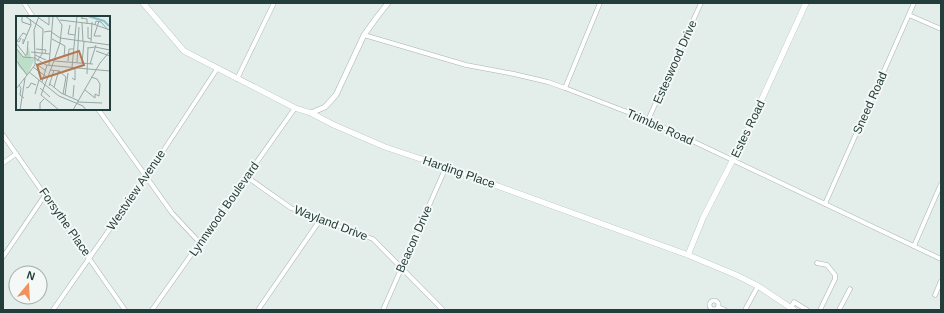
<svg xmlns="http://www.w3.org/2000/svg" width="944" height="313" font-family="Arial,sans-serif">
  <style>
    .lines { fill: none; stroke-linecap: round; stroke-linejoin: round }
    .minor-casing { stroke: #a6b5b2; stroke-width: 5 }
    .tertiary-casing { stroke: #a6b5b2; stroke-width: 6 }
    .secondary-casing { stroke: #a2b9b3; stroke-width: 6 }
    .minor { stroke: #fff; stroke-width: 4 }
    .tertiary { stroke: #fff; stroke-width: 5 }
    .secondary { stroke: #fff; stroke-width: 5.5 }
    .labels { text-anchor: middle; stroke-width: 4; stroke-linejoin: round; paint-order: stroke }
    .street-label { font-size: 12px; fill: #233e3a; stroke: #f4f9f7 }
    .inset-river { fill: none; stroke: #8cc0d1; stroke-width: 2 }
    .inset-road { fill: none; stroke: #96a7a4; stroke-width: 1 }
    .view { fill: #b27853; fill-opacity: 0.15; stroke: #b27853; stroke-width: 2 }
    .inset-edge { fill: none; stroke: #233e3a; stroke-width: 2 }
  </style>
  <rect width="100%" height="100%" fill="#e3edea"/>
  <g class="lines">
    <defs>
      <g id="minor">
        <polyline points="24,3 33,17"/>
        <polyline points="909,15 941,29"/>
        <polyline points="364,35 466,65 514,74 548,82 565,88 648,120 941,259"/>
        <polyline points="237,79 274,3"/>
        <polyline points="565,88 600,3"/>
        <polyline points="98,109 172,213 200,243"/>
        <polyline points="648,120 701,3"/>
        <polyline points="3,135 125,310"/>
        <polyline points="3,163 16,154"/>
        <polyline points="247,177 291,208 373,239 443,310"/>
        <polyline points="825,204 914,3"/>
        <polyline points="914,246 941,184"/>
        <polyline points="3,257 45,195"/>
        <polyline points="817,263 827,265 835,275 835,279 820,310"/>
        <polyline points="935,295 941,281"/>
        <circle cx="714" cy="305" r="4.5"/>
        <polyline points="718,307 725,310"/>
        <polyline points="791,308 794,302 807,310"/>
        <polyline points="53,310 146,177 217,69"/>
        <polyline points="152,310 295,108"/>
        <polyline points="258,310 320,220"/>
        <polyline points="383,310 446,167"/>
        <polyline points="745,310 758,286"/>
        <polyline points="839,310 850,289"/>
      </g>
      <polyline id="tertiary" points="311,113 325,107 336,95 364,35 377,17 388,3"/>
      <g id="secondary">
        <polyline points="143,3 184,51 295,108 311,113 334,125 385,147 448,168 688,255 736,275 758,286 794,310"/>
        <polyline points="688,255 703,218 745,136 806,3"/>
      </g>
    </defs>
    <use href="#minor" class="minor-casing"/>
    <use href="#tertiary" class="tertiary-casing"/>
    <use href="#secondary" class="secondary-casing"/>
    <use href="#minor" class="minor"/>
    <use href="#tertiary" class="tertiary"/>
    <use href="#secondary" class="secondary"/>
  </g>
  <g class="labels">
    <g class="street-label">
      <text transform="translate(675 62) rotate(-66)" y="4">Esteswood Drive</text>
      <text transform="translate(870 103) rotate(-66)" y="4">Sneed Road</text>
      <text transform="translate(660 127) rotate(24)" y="4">Trimble Road</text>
      <text transform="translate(748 129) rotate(-64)" y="4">Estes Road</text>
      <text transform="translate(459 172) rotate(19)" y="4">Harding Place</text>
      <text transform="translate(136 190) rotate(-56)" y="4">Westview Avenue</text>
      <text transform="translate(224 209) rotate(-55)" y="4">Lynnwood Boulevard</text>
      <text transform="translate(65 222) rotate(55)" y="4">Forsythe Place</text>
      <text transform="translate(331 223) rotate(21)" y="4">Wayland Drive</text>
      <text transform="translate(414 239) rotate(-66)" y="4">Beacon Drive</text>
    </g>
  </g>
  <g transform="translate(16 16)">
    <rect width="94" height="94" fill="#e3edea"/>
    <path d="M 13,31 L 15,43 L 19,43 L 11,59 L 2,50 L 0,32 L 8,41 Z" fill="#bddec9"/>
    <path class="inset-river" d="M 72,0 L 88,5 L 93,10"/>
    <path class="inset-road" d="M 6,0 L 6,6 L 15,9M 9,0 L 27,13 L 26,38 L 21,45M 23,2 L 33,9 L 33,0M 67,2 L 65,2 L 71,3 L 71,8M 44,4 L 77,8 L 94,14M 83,5 L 78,20 L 85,20M 66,7 L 67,25M 54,9 L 52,18 L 59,19M 79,9 L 80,5 L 85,6 L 92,14M 72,11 L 72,22 L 75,23M 28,16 L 34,15 L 44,22 L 94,29M 5,22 L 3,26 L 1,25 L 7,17 L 11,19M 7,23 L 7,28 L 15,9 L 14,3M 36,23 L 49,30 L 48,41M 75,26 L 76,6M 0,27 L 10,40M 0,32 L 7,41 L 19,42 L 30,49 L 94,55M 72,32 L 79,31 L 94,34M 20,33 L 30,34 L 29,37M 80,35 L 94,40M 15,36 L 34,38M 11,39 L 12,25M 19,39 L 30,44M 19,42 L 18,14 L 23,0M 0,44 L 11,59M 38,45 L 77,48M 52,45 L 53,33 L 58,33M 61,46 L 63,11M 19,47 L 30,55M 66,47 L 68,26M 74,48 L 80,29M 33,49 L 37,0M 36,50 L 25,79 L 43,94M 36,50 L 44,27 L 46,9 L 40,0M 17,51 L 32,62M 56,51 L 61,0M 34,54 L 43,55 L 50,61 L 47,78M 13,56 L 43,80 L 67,90 L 70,94M 71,58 L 72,31M 56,62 L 59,64 L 59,51M 26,66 L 31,49M 34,68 L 45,77 L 63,85M 3,69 L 5,72 L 4,79 L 8,82M 33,70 L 38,54M 38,71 L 43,54M 10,72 L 13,71 L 15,67 L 20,69M 24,72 L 34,81M 0,73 L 19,49 L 19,42M 69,74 L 79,82 L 79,78 L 83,80 L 84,68 L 81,63 L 75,61M 19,78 L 23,64M 49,79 L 52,57M 57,81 L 58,69M 62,86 L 86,87M 4,94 L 9,62M 24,94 L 24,87 L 28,83M 57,94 L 84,47 L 94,35"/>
    <path class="view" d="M 63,35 L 68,49 L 25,63 L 21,49 Z"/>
    <rect width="94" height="94" class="inset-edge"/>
  </g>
  <rect width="944" height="313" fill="none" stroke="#233e3a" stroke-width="8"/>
  <g transform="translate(28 285) rotate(18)"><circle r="19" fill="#f4f9f7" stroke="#a0aeab"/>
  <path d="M0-3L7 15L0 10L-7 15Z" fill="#f0915e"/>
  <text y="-6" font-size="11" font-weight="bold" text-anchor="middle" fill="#233e3a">N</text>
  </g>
</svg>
